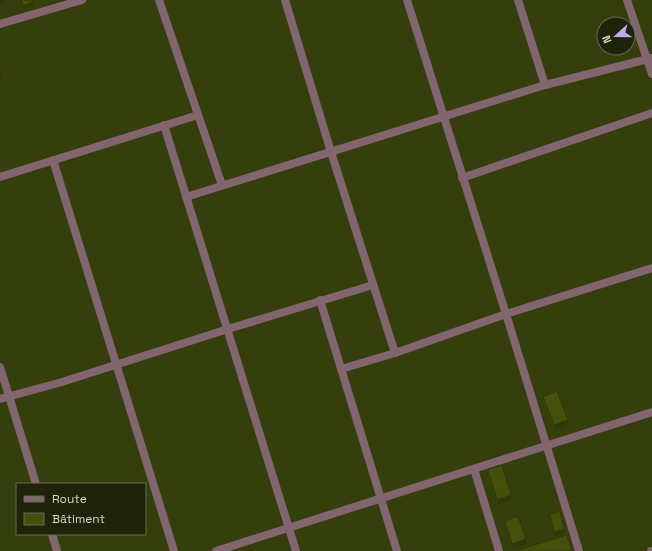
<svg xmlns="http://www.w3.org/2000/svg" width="652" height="551" font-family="'Space Grotesk',sans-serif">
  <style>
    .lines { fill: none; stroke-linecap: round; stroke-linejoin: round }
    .street { stroke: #82656e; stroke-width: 8 }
    .wall { fill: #3a450a }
    .shaded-wall { fill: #303808 }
    .building { fill: #44500c; stroke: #303808 }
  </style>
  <rect width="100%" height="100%" fill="#353e0d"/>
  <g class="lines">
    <g class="street">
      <polyline points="159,0 222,185"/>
      <polyline points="285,0 331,152 395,353"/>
      <polyline points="407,0 506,314 579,551"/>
      <polyline points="518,0 545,85"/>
      <polyline points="627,0 652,74"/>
      <polyline points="0,24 82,0"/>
      <polyline points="164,125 296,551"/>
      <polyline points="53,160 174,551"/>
      <polyline points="0,177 198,115"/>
      <polyline points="462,178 652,113"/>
      <polyline points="186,197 545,85 652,58"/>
      <polyline points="320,300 397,551"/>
      <polyline points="0,367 36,484"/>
      <polyline points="341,369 395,353 506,314 652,268"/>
      <polyline points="0,399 62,382 228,329 373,285"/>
      <polyline points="474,469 499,551"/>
      <polyline points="52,534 57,551"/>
      <polyline points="216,551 652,412"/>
      <polyline points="651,551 652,551"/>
    </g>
  </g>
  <g class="wall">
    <polygon points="543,397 568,425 554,431 543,402"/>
    <polygon points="488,469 511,501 497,505 488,475"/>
    <polygon points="550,514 564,535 554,537 550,519"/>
    <polygon points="505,521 526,545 512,549 505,526"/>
  </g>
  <g class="shaded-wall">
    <polygon points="0,0 6,0 6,2 0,5"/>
    <polygon points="33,2 33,5 23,8 23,6"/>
    <polygon points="2,72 2,77 0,78 0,73"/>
    <polygon points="568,420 568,425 554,431 554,425"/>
    <polygon points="511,495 511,501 497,505 497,500"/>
    <polygon points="564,529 564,535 554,537 554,532"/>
    <polygon points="526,539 526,545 512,549 512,544"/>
  </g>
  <g class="building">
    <polygon points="21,0 32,0 33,2 23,6"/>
    <polygon points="557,391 568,420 554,425 543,397"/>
    <polygon points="502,465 511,495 497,500 488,469"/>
    <polygon points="560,511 564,529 554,532 550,514"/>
    <polygon points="518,516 526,539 512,544 505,521"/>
    <polygon points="567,535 572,551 519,551 518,550"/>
  </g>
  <rect x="16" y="483" width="130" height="52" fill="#1e2309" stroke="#666d50"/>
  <rect x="24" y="496" width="20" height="6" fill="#82656e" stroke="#666d50"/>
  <text x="52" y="503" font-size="12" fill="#d3dbbb">Route</text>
  <rect x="24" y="513" width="20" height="12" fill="#44500c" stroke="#666d50"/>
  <text x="52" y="523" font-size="12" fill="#d3dbbb">Bâtiment</text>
  <g transform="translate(616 36) rotate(249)"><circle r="19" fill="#1e2309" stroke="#666d50"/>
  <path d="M0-3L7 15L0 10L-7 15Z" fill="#c1a8f3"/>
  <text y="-6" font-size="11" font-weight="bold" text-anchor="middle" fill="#d3dbbb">N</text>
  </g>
</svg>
